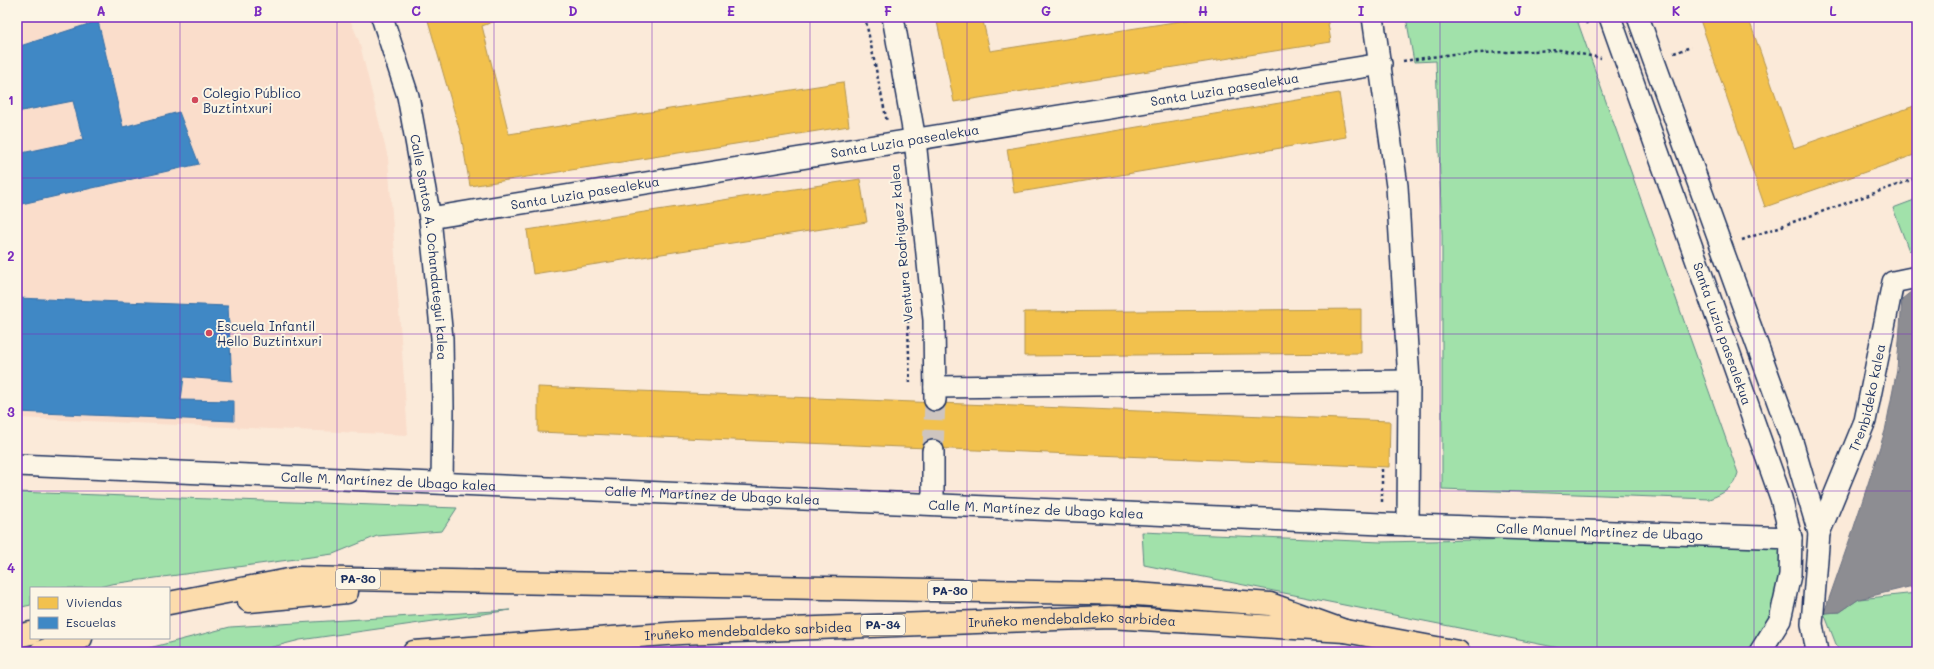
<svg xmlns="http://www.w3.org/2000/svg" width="1934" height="669" font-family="Mali,sans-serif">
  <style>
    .built { fill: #faddcb }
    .green { fill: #a1e1aa; stroke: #5e8884 }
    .homes { fill: #f2c14e; stroke: #b29553 }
    .schools { fill: #3f88c5; stroke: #346da6 }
    .industry { fill: #8d8d92; stroke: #6b7182 }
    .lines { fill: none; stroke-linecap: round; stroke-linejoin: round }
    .street-tunnel { stroke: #cec5c0; stroke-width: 21; stroke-dasharray: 21 10; stroke-linecap: butt }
    .street-casing { stroke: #1b2f5e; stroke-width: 24 }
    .highway-casing { stroke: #1b2f5e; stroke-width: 25 }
    .path { stroke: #1b2f5e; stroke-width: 2.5; stroke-dasharray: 3 3; stroke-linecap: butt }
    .street { stroke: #fcf5e5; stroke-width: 21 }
    .highway { stroke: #fcdcac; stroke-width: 22 }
    .grid { fill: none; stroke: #7b2cbf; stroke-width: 1; stroke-opacity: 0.55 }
    .poi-dot { fill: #d1495b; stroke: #fcf5e5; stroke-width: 1.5 }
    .labels { text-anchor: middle; stroke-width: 4; stroke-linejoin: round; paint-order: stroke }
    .shield { fill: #fcf5e5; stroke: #5e6a86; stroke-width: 1 }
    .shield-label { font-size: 12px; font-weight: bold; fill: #1b2f5e }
    .street-label { font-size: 13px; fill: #1b2f5e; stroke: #fcf5e5 }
    .poi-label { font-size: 13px; fill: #1b2f5e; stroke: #fcf5e5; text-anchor: start }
    .neatline { fill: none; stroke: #7b2cbf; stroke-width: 1.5 }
    .grid-label { font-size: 13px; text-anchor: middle; font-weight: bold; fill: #7b2cbf }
  </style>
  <rect width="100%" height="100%" fill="#fbead9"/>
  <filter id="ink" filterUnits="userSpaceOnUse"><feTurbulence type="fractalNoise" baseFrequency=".025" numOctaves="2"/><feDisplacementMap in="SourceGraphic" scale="8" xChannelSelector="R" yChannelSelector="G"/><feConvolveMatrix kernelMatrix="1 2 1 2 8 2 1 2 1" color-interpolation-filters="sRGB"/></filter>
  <g filter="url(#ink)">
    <polygon class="built" points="17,17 349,17 359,41 388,158 408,435 17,418"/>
    <g class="green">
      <path d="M 1406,17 L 1576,17 L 1738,473 C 1734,488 1723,494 1709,499 L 1442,489 L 1442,235 L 1436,61 L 1414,62 Z"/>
      <polygon points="1917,199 1917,247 1909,251 1893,208"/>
      <polygon points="17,492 457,508 442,531 377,536 333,554 111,584 96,588 31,588 31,605 17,608"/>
      <polygon points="1142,532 1381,542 1721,535 1791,538 1790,575 1760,652 1579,652 1144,565"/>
      <polygon points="1917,593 1917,652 1839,652 1824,613 1840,612 1859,599"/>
      <polygon points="511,610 300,640 253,652 134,652 230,627"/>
    </g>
    <g class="homes">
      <polygon points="427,17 506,17 482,26 509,134 843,82 849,126 470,186 461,135"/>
      <polygon points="936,17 982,17 990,51 1206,17 1327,17 1331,42 954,102"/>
      <polygon points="1699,17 1748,17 1794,148 1917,105 1917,154 1765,207"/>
      <polygon points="1339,93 1346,137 1014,193 1007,149"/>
      <polygon points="860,179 867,222 533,274 527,230"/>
      <polygon points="1361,309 1361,353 1024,356 1024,312"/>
      <polygon points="538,387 1390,421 1389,467 538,432"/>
    </g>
    <g class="schools">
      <polygon points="98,21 123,127 179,112 199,164 17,205 17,154 83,140 73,101 17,112 17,47"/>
      <polygon points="17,298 228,306 232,381 184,377 181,400 234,401 234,421 17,412"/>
    </g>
    <polygon class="industry" points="1917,287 1917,585 1859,599 1840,612 1824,613 1854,527 1885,431 1897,369 1902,299"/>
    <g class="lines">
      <polyline class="street-tunnel" points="933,451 935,400"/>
      <defs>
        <g id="street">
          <path id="s1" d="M 382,17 L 408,96 L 430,218 L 442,338 L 443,407 L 442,483"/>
          <polyline points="893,17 915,140 934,320 935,400"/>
          <polyline points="1373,17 1397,186 1409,381 1408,525"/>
          <path id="s2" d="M 1610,17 L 1781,498 L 1791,538 L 1790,575 L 1780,620 L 1760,652"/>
          <polyline points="1638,17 1791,438 1819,533 1812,624 1817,652"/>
          <path id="s3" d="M 430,218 L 1381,64"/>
          <polyline points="935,387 1409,381"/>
          <path id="s4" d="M 17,465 L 1382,524 L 1791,538"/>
          <polyline points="933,504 933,451"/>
          <path id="s5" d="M 1819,533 L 1865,421 L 1893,282 L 1917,277"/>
        </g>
        <g id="highway">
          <polyline points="249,601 347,592"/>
          <polyline points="169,603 299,578 1136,594 1270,604 1345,631"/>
          <polyline points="17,636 31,633"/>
          <polyline points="41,652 81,638"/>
          <path id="s6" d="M 414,652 L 681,633 L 1109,617 L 1345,631 L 1458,652"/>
        </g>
      </defs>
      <use href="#street" class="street-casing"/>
      <use href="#highway" class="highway-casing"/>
      <g class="path">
        <polyline points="865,17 887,122"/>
        <polyline points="1584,17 1587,24"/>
        <polyline points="1674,53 1691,47"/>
        <polyline points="1403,61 1453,54 1560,50 1601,58"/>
        <polyline points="1742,240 1917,178"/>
        <polyline points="907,296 910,385"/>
        <polyline points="1382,502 1382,468"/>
      </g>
      <use href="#street" class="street"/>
      <use href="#highway" class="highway"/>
    </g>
  </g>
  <path class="grid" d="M 180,17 L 180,652M 337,17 L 337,652M 494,17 L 494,652M 652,17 L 652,652M 810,17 L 810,652M 967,17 L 967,652M 1124,17 L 1124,652M 1282,17 L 1282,652M 1440,17 L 1440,652M 1597,17 L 1597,652M 1754,17 L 1754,652M 17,178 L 1917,178M 17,334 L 1917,334M 17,491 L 1917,491"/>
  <g class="poi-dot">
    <circle cx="195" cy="100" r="4"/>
    <circle cx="209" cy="333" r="4"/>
  </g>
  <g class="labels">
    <g class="shield">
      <rect x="336" y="569" width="44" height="20" rx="3"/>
      <rect x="928" y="581" width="44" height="20" rx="3"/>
      <rect x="861" y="615" width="44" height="20" rx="3"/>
    </g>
    <g class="shield-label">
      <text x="358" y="583">PA-30</text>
      <text x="950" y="595">PA-30</text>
      <text x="883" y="629">PA-34</text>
    </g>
    <g class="street-label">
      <text dy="5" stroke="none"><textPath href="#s3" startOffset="805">Santa Luzia pasealekua</textPath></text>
      <text dy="5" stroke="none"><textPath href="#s3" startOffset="481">Santa Luzia pasealekua</textPath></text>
      <text dy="5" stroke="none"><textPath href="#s3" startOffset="157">Santa Luzia pasealekua</textPath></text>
      <text transform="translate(901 243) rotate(-95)" y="5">Ventura Rodriguez kalea</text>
      <text dy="5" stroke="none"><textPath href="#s1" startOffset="236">Calle Santos A. Ochandategui kalea</textPath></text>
      <text dy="5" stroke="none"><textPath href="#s2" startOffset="336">Santa Luzia pasealekua</textPath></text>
      <text dy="5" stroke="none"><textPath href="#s5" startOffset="144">Trenbideko kalea</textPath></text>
      <text dy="5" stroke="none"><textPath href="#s4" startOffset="372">Calle M. Martínez de Ubago kalea</textPath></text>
      <text dy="5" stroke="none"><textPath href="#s4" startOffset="696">Calle M. Martínez de Ubago kalea</textPath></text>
      <text dy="5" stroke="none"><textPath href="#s4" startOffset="1020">Calle M. Martínez de Ubago kalea</textPath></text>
      <text dy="5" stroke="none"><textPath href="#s4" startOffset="1584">Calle Manuel Martinez de Ubago</textPath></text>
      <text dy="5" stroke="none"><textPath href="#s6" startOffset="659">Iruñeko mendebaldeko sarbidea</textPath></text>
      <text dy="5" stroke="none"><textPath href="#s6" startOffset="335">Iruñeko mendebaldeko sarbidea</textPath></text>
    </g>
    <g class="poi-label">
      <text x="203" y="98">Colegio Público<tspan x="203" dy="15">Buztintxuri</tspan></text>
      <text x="217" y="331">Escuela Infantil<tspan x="217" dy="15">Hello Buztintxuri</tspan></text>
    </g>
  </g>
  <rect width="1934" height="669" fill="none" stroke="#fcf5e5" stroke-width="44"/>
  <rect x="30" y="587" width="140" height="52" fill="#fcf5e5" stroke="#a2a6af"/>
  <rect x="38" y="597" width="20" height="12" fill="#f2c14e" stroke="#a2a6af"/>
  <text x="66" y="607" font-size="12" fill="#1b2f5e">Viviendas</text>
  <rect x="38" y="617" width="20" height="12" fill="#3f88c5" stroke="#a2a6af"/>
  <text x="66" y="627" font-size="12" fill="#1b2f5e">Escuelas</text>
  <rect x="22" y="22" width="1890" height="625" class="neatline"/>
  <g class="grid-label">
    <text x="101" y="16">A</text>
    <text x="258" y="16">B</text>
    <text x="416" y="16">C</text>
    <text x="573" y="16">D</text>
    <text x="731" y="16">E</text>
    <text x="888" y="16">F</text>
    <text x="1046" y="16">G</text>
    <text x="1203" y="16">H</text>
    <text x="1361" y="16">I</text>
    <text x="1518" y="16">J</text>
    <text x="1676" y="16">K</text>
    <text x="1833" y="16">L</text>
    <text x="11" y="105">1</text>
    <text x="11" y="261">2</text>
    <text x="11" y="417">3</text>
    <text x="11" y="573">4</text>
  </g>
</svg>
